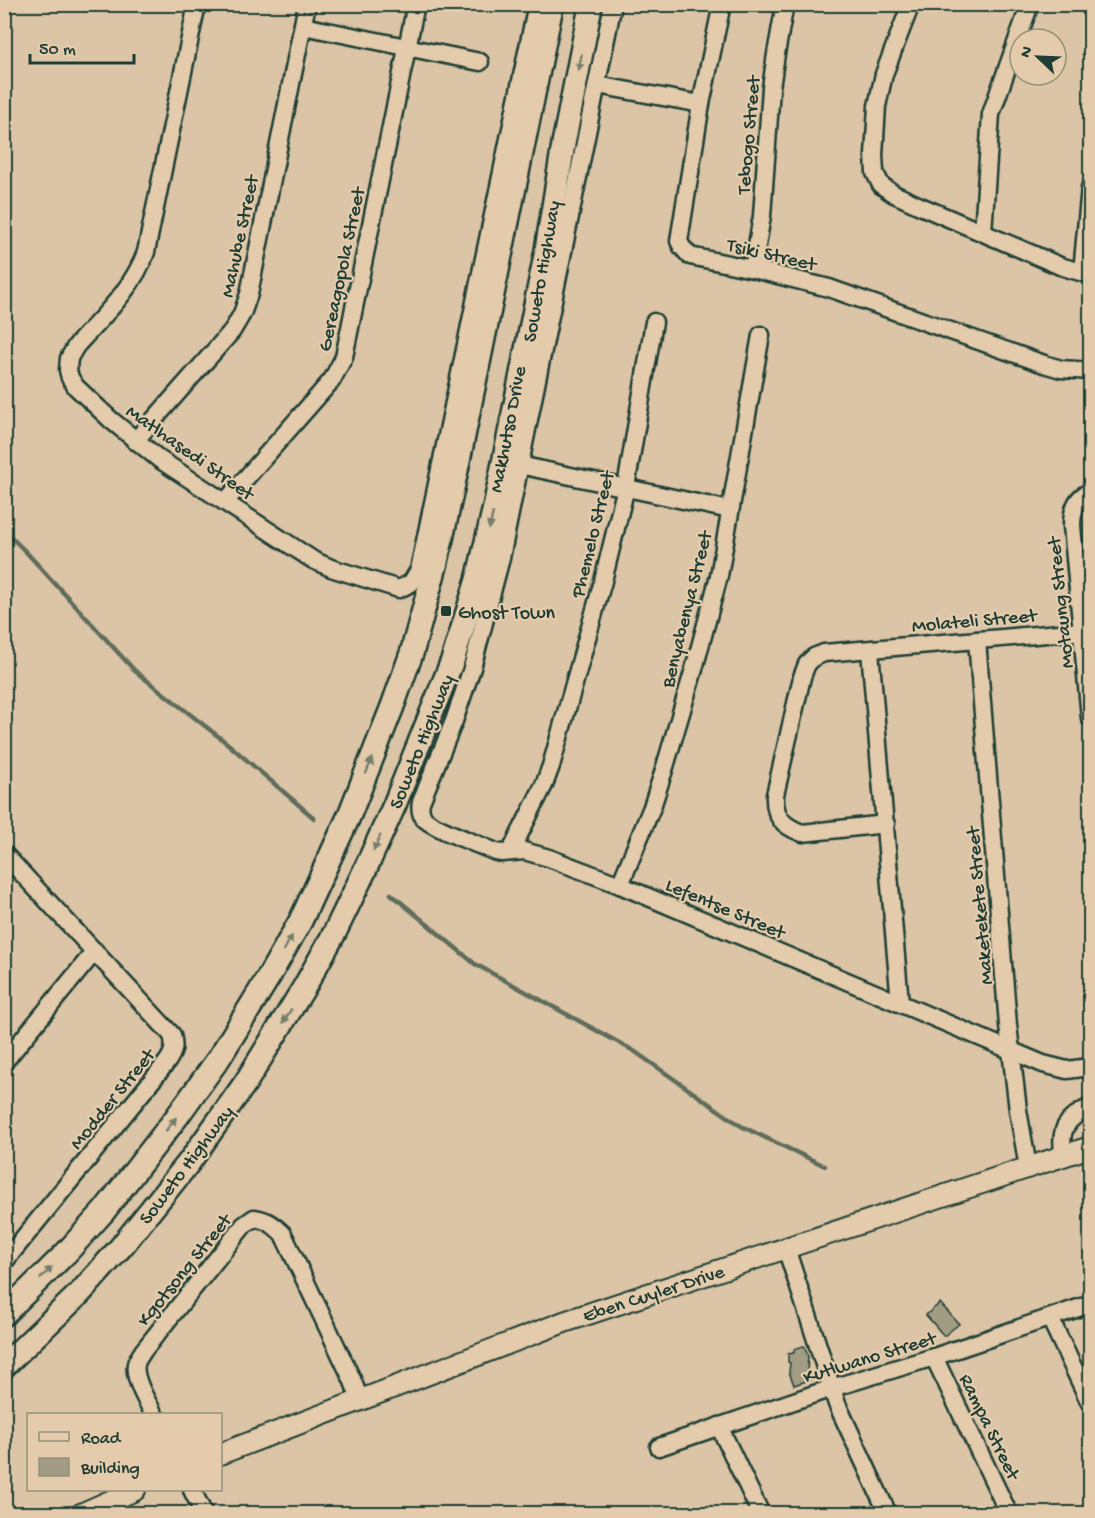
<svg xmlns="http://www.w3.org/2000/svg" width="1095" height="1518" font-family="'Gochi Hand',sans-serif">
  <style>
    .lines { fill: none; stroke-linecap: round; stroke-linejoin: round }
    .stream { stroke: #606c5b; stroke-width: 4.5 }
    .building { fill: #a19c83; stroke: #1f3d34; stroke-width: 1.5 }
    .minor-casing { stroke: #1f3d34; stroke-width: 21 }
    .tertiary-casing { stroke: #1f3d34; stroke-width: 24 }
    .secondary-casing { stroke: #1f3d34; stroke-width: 27 }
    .minor { stroke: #e3cbab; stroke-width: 16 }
    .tertiary { stroke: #e3cbab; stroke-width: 20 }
    .secondary { stroke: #e3cbab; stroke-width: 22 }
    .oneway { fill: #777d6a }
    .poi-dot { fill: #1f3d34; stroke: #e3cbab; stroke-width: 2 }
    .labels { text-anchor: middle; stroke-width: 4.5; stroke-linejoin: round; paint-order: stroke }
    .street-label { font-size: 20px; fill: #1f3d34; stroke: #e3cbab }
    .poi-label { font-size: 20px; fill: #1f3d34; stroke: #e3cbab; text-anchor: start }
  </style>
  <rect width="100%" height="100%" fill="#dbc5a6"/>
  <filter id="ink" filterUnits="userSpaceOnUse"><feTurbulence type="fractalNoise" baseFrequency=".0167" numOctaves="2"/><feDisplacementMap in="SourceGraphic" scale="12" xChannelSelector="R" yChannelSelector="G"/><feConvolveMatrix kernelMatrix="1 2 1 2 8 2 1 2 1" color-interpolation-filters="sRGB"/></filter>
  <g filter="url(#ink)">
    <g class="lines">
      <g class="stream">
        <polyline points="4,530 27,553 135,671 228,744 314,818"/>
        <polyline points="391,894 475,964 634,1051 741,1126 825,1166"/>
      </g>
    </g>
    <g class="building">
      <polygon points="940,1303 959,1324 944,1336 926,1315"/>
      <polygon points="804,1346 808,1356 807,1372 810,1380 794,1385 789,1372 790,1363 788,1362 788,1354 794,1353 794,1349"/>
    </g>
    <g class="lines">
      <defs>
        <g id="minor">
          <path d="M 197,4 L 146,252 C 133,289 102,317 76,346 L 69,358 L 68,370 L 70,378 L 76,387 L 111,420 L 159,459 L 313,560 L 331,568 L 399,589 L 411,583 L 419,570 L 537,4"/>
          <path d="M 613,4 L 501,558 L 472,668 L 454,721 L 421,802 C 420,807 420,812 423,817 C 429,827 483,846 496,852 L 502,853 L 524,851 L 549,858 L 620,885 L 1043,1064 L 1067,1070 L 1090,1067"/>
          <polyline points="722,4 701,104 679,241 682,247 690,256 753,269 829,288 1044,364 1061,369 1090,371"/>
          <polyline points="911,4 884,74 877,106 874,155 875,173 881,185 894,194 918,205 1023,250 1060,266 1090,275"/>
          <polyline points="303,26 480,62"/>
          <polyline points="597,85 701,104"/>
          <polyline points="983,232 991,114 1030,4"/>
          <polyline points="753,269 762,216 771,88 776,54 785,4"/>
          <polyline points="1082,272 1090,187"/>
          <polyline points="135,441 232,331 242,314 249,294 307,4"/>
          <polyline points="510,463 730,510"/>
          <path d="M 1090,492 C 1076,497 1072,511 1072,526 L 1090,718"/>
          <polyline points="225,502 332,380 344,357 416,4"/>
          <polyline points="977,640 1008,1025 1018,1110 1028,1167"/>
          <polyline points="870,650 900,1003"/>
          <path d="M 886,824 L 802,833 C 783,826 774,817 775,795 L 802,677 L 807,664 L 814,657 L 824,653 L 1083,631"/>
          <polyline points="511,851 544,785 551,766 603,581 626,487 654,322"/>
          <path d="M 4,854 L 172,1035 C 175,1046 174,1052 167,1062 L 4,1262"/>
          <polyline points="620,885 652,807 664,770 694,669 719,576 761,335"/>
          <polyline points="4,1062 95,951"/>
          <path d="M 1064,1156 C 1058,1129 1067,1118 1090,1107"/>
          <polyline points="786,1248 837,1404 888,1514"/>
          <polyline points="1050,1318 1090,1403"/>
          <polyline points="934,1357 1009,1514"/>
          <path d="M 154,1414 C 147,1402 133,1378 136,1364 C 137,1359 141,1355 143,1351 L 244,1225 L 254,1218 C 267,1220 273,1224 283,1234 L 352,1379 L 360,1400"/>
          <polyline points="719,1426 761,1514"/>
          <polyline points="659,1447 832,1388 934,1357 1090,1304"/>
          <polyline points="192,1490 204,1514"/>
        </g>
        <g id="tertiary">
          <polyline points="220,1454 564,1322 1090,1147"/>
          <polyline points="81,1514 135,1490"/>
        </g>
        <g id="secondary">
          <polyline points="4,1314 66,1253 104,1211 176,1118 219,1058 268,978 301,920 349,816 393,705 412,652 436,564 457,468 552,4"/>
          <polyline points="4,1366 81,1292 121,1247 190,1161 246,1082 305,986 335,932 364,872 394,806 453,659 478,578 495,505 546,253 564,141 591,4"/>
        </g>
      </defs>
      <use href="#minor" class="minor-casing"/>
      <use href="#tertiary" class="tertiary-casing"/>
      <use href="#secondary" class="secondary-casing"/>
      <use href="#minor" class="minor"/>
      <use href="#tertiary" class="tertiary"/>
      <use href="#secondary" class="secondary"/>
    </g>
    <defs><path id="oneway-solid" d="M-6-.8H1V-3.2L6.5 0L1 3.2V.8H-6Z" transform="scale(1.5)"/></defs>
    <g class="oneway">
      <use href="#oneway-solid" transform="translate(580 62) rotate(101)"/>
      <use href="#oneway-solid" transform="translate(491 521) rotate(103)"/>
      <use href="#oneway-solid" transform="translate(369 766) rotate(-68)"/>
      <use href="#oneway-solid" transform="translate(377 843) rotate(114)"/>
      <use href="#oneway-solid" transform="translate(288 943) rotate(-60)"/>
      <use href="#oneway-solid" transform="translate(287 1016) rotate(121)"/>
      <use href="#oneway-solid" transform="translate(171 1124) rotate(-53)"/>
      <use href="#oneway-solid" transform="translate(46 1273) rotate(-45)"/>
    </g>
  </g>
  <rect class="poi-dot" x="440" y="605" width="12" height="12" rx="3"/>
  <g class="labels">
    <g class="street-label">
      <text transform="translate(747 135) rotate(-85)" y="7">Tebogo Street</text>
      <text transform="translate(238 236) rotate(-78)" y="7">Mahube Street</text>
      <text transform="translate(772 253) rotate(13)" y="7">Tsiki Street</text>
      <text transform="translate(340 269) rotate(-78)" y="7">Gereagopola Street</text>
      <text transform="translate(540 271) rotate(-80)" y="7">Soweto Highway</text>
      <text transform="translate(506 429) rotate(-79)" y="7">Makhutso Drive</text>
      <text transform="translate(191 451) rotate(35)" y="7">Matlhasedi Street</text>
      <text transform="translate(591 534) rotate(-76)" y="7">Phemelo Street</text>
      <text transform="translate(1059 603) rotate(-96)" y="7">Motaung Street</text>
      <text transform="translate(685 609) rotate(-76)" y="7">Benyabenya Street</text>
      <text transform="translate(974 619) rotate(-5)" y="7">Molateli Street</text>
      <text transform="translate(420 741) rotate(-68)" y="7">Soweto Highway</text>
      <text transform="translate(978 906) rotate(-95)" y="7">Maketekete Street</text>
      <text transform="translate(726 907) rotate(23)" y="7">Lefentse Street</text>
      <text transform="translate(111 1098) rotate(-51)" y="7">Modder Street</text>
      <text transform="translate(185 1164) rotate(-53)" y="7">Soweto Highway</text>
      <text transform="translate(183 1269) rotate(-51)" y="7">Kgotsong Street</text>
      <text transform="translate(653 1292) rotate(-18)" y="7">Eben Cuyler Drive</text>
      <text transform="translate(869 1356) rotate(-17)" y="7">Kutlwano Street</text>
      <text transform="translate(991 1426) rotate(64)" y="7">Rampa Street</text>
    </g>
    <g class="poi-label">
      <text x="458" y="618">Ghost Town</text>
    </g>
  </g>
  <rect width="1095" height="1518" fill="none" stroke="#e3cbab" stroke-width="24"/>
  <rect x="12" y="12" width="1071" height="1494" fill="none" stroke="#1f3d34" stroke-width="2" filter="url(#ink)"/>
  <rect x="27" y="1413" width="195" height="78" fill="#e3cbab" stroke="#95927b" stroke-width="1.5"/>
  <rect x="39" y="1432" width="30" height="9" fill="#e3cbab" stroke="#95927b" stroke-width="1.5"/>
  <text x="81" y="1443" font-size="18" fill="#1f3d34">Road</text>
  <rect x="39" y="1458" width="30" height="18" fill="#a19c83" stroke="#95927b" stroke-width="1.5"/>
  <text x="81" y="1473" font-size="18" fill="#1f3d34">Building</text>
  <g transform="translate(1038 57) rotate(293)"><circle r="28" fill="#e3cbab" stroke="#95927b" stroke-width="1.5"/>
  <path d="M0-4.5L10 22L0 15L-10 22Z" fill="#1f3d34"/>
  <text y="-9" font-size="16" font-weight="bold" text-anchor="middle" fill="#1f3d34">N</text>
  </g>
  <path d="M30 54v9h104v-9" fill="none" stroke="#1f3d34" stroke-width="3"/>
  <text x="39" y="54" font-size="18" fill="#1f3d34" stroke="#e3cbab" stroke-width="4.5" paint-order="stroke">50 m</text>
</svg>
